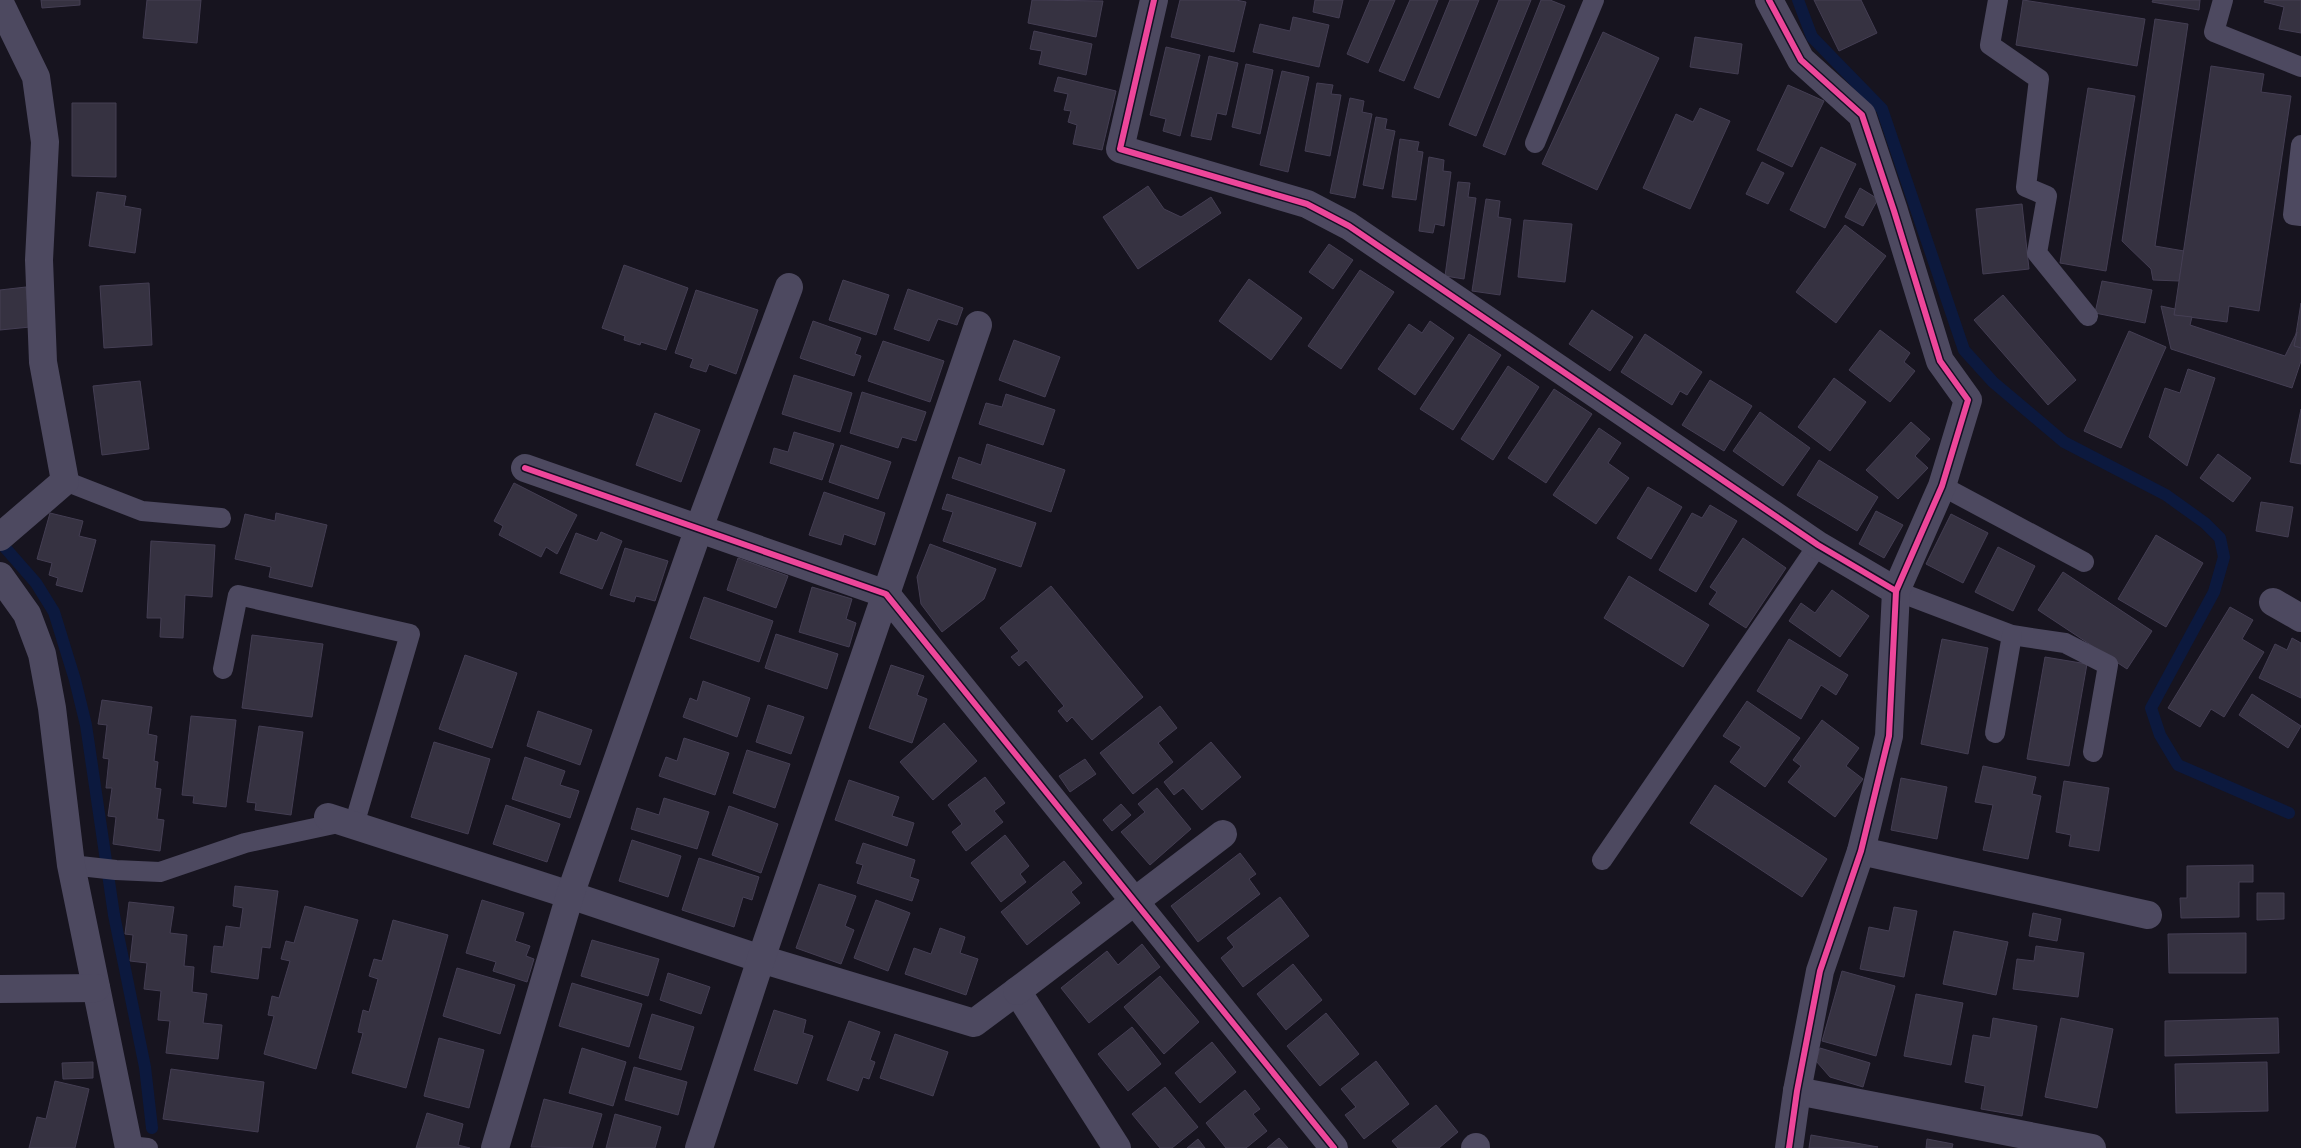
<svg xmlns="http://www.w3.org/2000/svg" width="2301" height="1148" font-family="Quicksand,sans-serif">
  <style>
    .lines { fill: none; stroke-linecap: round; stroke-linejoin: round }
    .stream { stroke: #0c193e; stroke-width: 12 }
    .building { fill: #363241; stroke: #443e53 }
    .service { stroke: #4d4960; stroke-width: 20 }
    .minor { stroke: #4d4960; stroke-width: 28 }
    .cycleway-casing { stroke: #150f24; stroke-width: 9 }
    .cycleway { stroke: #ed469a; stroke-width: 6 }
  </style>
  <rect width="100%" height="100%" fill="#17141f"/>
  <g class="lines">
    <g class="stream">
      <polyline points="1798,0 1812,37 1882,109 1964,350 1993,382 2064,442 2166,495 2205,523 2220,538 2224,557 2214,592 2151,708 2160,735 2178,765 2289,813"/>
      <polyline points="0,542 36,583 54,612 75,680 86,725 114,915 145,1067 152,1128"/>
    </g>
  </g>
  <g class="building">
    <polygon points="41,0 80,0 80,5 42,8"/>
    <polygon points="147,0 201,0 197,43 143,38"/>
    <polygon points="1032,0 1103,1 1096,37 1028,23"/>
    <polygon points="1180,0 1236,0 1246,2 1234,52 1171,37"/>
    <polygon points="1315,0 1343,0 1339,18 1313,12"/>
    <polygon points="1370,0 1395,0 1368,63 1347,54"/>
    <polygon points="1410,0 1438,0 1404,81 1379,71"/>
    <polygon points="1450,0 1479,0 1439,98 1414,88"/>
    <polygon points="1499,0 1531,0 1476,136 1449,125"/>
    <polygon points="1541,0 1550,0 1565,6 1505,155 1483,146"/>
    <polygon points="1814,0 1861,0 1877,33 1839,51"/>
    <polygon points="2023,0 2145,19 2137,66 2016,45"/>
    <polygon points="2153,0 2200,0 2199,10 2152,2"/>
    <polygon points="2265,0 2301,0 2301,33 2279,29 2284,7 2264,2"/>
    <polygon points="1293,17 1329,25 1319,67 1253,52 1260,24 1290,31"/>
    <polygon points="2155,19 2188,24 2155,246 2184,251 2179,281 2153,280 2151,269 2122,241"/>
    <polygon points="1034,31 1092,44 1086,75 1039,64 1042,51 1030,49"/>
    <polygon points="1603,32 1659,58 1597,190 1542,164"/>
    <polygon points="1695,37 1742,44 1738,74 1690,67"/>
    <polygon points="1166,47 1200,55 1180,136 1163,131 1166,119 1150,115"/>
    <polygon points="1209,56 1238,63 1226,115 1217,113 1211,140 1191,136"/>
    <polygon points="1246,64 1273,70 1260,134 1232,127"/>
    <polygon points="2211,66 2264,74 2261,92 2291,96 2259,311 2229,306 2227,322 2174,315"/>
    <polygon points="1282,71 1309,77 1288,172 1260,165"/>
    <polygon points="1058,77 1116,91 1102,150 1073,144 1077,125 1068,122 1071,111 1064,110 1068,94 1054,91"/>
    <polygon points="1317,83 1333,85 1331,94 1341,95 1330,156 1305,151"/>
    <polygon points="1788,85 1824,101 1792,167 1757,150"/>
    <polygon points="2088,88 2135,96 2106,271 2060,263"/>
    <polygon points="1350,98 1364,101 1362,112 1372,114 1355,198 1330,193"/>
    <polygon points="72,103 116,103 116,177 72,176"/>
    <polygon points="1700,108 1730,121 1690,209 1643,188 1676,114 1693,122"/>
    <polygon points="1376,117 1387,119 1385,129 1395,131 1383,189 1363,185"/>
    <polygon points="1400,139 1419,142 1417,151 1423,152 1416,200 1392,197"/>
    <polygon points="1821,147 1856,164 1825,228 1790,210"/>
    <polygon points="1429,157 1444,160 1443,171 1451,172 1444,226 1435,224 1433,233 1419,231"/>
    <polygon points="1762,162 1784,173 1768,204 1746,194"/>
    <polygon points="1458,182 1470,183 1468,197 1476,198 1464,279 1445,276"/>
    <polygon points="1148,186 1164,209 1181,217 1211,197 1221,213 1138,269 1103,217"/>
    <polygon points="1860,188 1878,199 1863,226 1845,217"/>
    <polygon points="97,192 126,196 124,206 141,209 135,253 89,246"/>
    <polygon points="1486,199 1500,201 1498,217 1511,219 1500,295 1472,291"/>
    <polygon points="2022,204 2029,269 1983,274 1976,209"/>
    <polygon points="1524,220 1572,224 1565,282 1518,277"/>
    <polygon points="1845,225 1886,256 1836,323 1796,292"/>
    <polygon points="1329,244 1353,260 1333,289 1309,272"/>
    <polygon points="624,265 688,288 666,350 641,342 640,345 624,340 625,336 602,328"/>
    <polygon points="1360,270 1394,292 1341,369 1308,346"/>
    <polygon points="1249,279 1302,318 1271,360 1219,321"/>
    <polygon points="843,280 889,295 876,335 829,320"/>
    <polygon points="2102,281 2152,290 2145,323 2095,313"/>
    <polygon points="149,283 152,345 104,348 100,286"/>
    <polygon points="26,287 30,327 0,330 0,290"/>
    <polygon points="908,289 963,308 957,325 938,319 929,341 894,329"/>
    <polygon points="696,290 758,310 736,374 709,364 706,372 690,367 693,359 675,353"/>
    <polygon points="2003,295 2076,380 2048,405 1974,320"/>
    <polygon points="2301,303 2301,348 2294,346"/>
    <polygon points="2161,306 2175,309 2174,315 2192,317 2190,325 2285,356 2297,332 2294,346 2301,348 2301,361 2292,388 2171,349"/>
    <polygon points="1592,310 1633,337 1610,371 1569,344"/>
    <polygon points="813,321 861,338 855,354 861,356 854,376 800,358"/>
    <polygon points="1430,321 1454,338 1415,395 1378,369 1409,324 1422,333"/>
    <polygon points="1880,330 1910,353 1904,362 1915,371 1890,402 1849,370"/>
    <polygon points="2129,331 2166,347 2121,448 2084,431"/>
    <polygon points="1469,334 1501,355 1453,430 1420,409"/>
    <polygon points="1645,334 1702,372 1687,395 1680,391 1672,405 1621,372"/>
    <polygon points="1014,340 1060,357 1045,397 999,380"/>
    <polygon points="883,341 944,361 930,402 868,381"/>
    <polygon points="1508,366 1539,387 1493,460 1461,439"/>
    <polygon points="2188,369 2215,378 2187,466 2149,437 2165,388 2180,393"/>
    <polygon points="794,375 852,393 840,432 782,414"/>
    <polygon points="1834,378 1866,402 1830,451 1798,427"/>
    <polygon points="1710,380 1752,406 1724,451 1682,425"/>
    <polygon points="140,381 149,449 102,455 93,386"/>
    <polygon points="1554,389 1592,414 1546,483 1508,458"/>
    <polygon points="862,392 926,412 916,441 902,437 898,448 850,433"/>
    <polygon points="1006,394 1055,410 1043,445 979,424 986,403 1002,407"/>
    <polygon points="2301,409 2301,464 2290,462"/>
    <polygon points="1760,412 1810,448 1783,486 1733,451"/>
    <polygon points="655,413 700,430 681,482 636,465"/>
    <polygon points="1911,422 1930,439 1915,456 1928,468 1898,499 1866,470"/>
    <polygon points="1599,428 1621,443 1608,463 1629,478 1596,524 1553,495"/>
    <polygon points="794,432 834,444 822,480 770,463 774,448 788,452"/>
    <polygon points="987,444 1065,470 1051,512 952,478 959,457 981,465"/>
    <polygon points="841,445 891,462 878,499 829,482"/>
    <polygon points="2218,454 2251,478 2233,502 2200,478"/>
    <polygon points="1819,460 1878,497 1857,531 1797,495"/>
    <polygon points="514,483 577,515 557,554 546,547 541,557 499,535 503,526 494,521"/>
    <polygon points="1648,487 1682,507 1651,559 1617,538"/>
    <polygon points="824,492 885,513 875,545 844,534 841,545 809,535"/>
    <polygon points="947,494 1036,523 1021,567 943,541 953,512 942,509"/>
    <polygon points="2261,502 2293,507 2288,537 2256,531"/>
    <polygon points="1710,505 1737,521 1696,592 1659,570 1692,513 1702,518"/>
    <polygon points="1876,511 1903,525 1884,558 1859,544"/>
    <polygon points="50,513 83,521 79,536 96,540 82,592 56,585 58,578 49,575 52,563 37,559"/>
    <polygon points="276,513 327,525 312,587 269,577 271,567 235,559 245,514 275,521"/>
    <polygon points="1951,514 1988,533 1963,583 1926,564"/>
    <polygon points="601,532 622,541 602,589 560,573 576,533 597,541"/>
    <polygon points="2156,535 2203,563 2166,627 2118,599"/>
    <polygon points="1743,538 1786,568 1746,628 1709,604 1717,592 1710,587"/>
    <polygon points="151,541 215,545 212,597 185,595 183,638 160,637 161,618 147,618"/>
    <polygon points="930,544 996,569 984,599 942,632 921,604 917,577"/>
    <polygon points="1998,547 2035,566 2013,611 1975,592"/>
    <polygon points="625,548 668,561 655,601 636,596 634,602 610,595"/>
    <polygon points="738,558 788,576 776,608 727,590"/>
    <polygon points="2063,572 2152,631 2127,669 2038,610"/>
    <polygon points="1629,576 1709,625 1683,667 1604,618"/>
    <polygon points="1051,586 1143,697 1092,740 1072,717 1067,722 1058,711 1064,706 1026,660 1019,666 1011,657 1019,651 1000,628"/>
    <polygon points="812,587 852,599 846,619 856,623 849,647 799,632"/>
    <polygon points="1832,590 1869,616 1840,657 1789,621 1801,603 1815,613"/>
    <polygon points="704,597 773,621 759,662 690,638"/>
    <polygon points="2230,607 2253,620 2242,639 2264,652 2224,717 2211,709 2200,727 2168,708"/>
    <polygon points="776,634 838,654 827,689 765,668"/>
    <polygon points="252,635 323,644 312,717 242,708"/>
    <polygon points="2292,638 2301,643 2301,698 2259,678 2275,644 2287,650"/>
    <polygon points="1789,639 1848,675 1836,695 1821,685 1801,719 1757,691"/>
    <polygon points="1942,639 1988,648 1968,754 1921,744"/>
    <polygon points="465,655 517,673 492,748 439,729"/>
    <polygon points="2045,657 2087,664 2069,766 2027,759"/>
    <polygon points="891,665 924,676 917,695 927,699 912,743 869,728"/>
    <polygon points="703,681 750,698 737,737 683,717 690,698 697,701"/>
    <polygon points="2252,694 2301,726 2288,748 2239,715"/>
    <polygon points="102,700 152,707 148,734 157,736 154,761 158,762 155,788 161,789 157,819 164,820 160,851 113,844 116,817 108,816 112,788 106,788 109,759 103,758 107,725 98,724"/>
    <polygon points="1747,701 1800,738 1765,787 1730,762 1741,747 1723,736"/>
    <polygon points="768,705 804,717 791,754 756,742"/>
    <polygon points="1160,706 1177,728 1158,743 1173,762 1133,794 1100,753"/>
    <polygon points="538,711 592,730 580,765 527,746"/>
    <polygon points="191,716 236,720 226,807 193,803 194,796 182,795"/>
    <polygon points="1822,720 1859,748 1846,766 1863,779 1835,817 1788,782 1801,766 1793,760"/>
    <polygon points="944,723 977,761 933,800 900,762"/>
    <polygon points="259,726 303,732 291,815 255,810 256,803 247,802"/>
    <polygon points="684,738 729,753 715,795 659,776 666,757 677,761"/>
    <polygon points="434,742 490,759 468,834 411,817"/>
    <polygon points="1211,742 1241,777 1202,810 1183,788 1174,795 1164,782"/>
    <polygon points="747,750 790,764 775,808 733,793"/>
    <polygon points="525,757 565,771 560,785 579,791 570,818 512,799"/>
    <polygon points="1085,759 1096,774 1070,792 1059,776"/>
    <polygon points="1983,766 2036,777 2032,794 2041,796 2028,859 1983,850 1993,805 1975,802"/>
    <polygon points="985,777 1005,803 994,811 1003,822 966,851 952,832 962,824 948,805"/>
    <polygon points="1901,778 1947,787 1937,839 1891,830"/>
    <polygon points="849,780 899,797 892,816 914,823 907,846 835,820"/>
    <polygon points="2064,781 2109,788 2099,851 2069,846 2071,835 2056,832"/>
    <polygon points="1715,785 1827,859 1802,897 1690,823"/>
    <polygon points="1157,788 1191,829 1150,865 1121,832 1145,812 1138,804"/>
    <polygon points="664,798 709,812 697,849 631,829 637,808 659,815"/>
    <polygon points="1121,804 1131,815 1112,831 1103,820"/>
    <polygon points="506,805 560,824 547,862 493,844"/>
    <polygon points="729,806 778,824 761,873 712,855"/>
    <polygon points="1005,835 1029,866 1020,874 1026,882 1001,902 971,863"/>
    <polygon points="632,840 681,856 668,897 619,881"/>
    <polygon points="863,843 915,860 910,877 919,880 912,901 857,883 863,865 856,863"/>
    <polygon points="1240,853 1256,874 1249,879 1260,894 1198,942 1171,906"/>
    <polygon points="699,858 759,877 752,900 743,897 734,927 682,910"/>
    <polygon points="1064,861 1082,883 1071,892 1080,903 1027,945 1001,912"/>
    <polygon points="2253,865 2253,882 2239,882 2239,917 2181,918 2180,898 2187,898 2187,866"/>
    <polygon points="819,884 856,896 845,926 854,930 841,964 796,948"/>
    <polygon points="235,886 278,891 270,948 262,947 258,979 211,972 214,946 223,947 226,926 240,928 243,908 233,906"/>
    <polygon points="2257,893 2284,893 2284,919 2257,920"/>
    <polygon points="1280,897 1309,936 1243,987 1221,958 1234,947 1227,938"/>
    <polygon points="482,900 524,913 515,941 530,946 526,956 534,959 527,982 493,971 496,962 466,953"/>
    <polygon points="876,900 910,913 888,971 854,958"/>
    <polygon points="129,902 174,907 170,933 187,935 184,966 194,967 192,992 207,994 203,1023 222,1025 218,1059 166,1053 170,1021 158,1020 161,991 144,989 147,963 130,961 133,935 125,934"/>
    <polygon points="305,906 358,920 316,1069 264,1054 274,1016 268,1015 272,996 279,998 290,961 281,959 286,941 294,943"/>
    <polygon points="1894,907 1917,911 1904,977 1860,969 1869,927 1889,931"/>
    <polygon points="2033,913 2061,919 2057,941 2029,936"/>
    <polygon points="393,920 448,935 406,1088 352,1073 363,1033 358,1032 363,1010 369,1012 378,979 369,976 374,959 382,961"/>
    <polygon points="940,928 965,937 960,953 978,959 966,995 905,974 914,948 931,954"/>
    <polygon points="1954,931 2008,942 1996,995 1943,984"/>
    <polygon points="2246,933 2246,973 2169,973 2168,934"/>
    <polygon points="592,940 659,959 648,996 581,976"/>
    <polygon points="1142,944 1160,967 1089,1023 1061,988 1107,951 1118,965"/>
    <polygon points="2036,946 2084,953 2078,997 2013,989 2017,959 2034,961"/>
    <polygon points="1293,964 1322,1000 1286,1030 1257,994"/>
    <polygon points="457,968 515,985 500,1034 443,1016"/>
    <polygon points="1842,971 1895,986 1876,1056 1822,1041"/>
    <polygon points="668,973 710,987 701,1014 660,1000"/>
    <polygon points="1160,976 1199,1022 1164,1054 1124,1007"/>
    <polygon points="572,983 642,1004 629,1047 559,1026"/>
    <polygon points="1916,994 1963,1003 1951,1065 1904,1056"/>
    <polygon points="774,1010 806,1020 803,1033 813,1036 797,1084 754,1070"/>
    <polygon points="1326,1013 1359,1054 1320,1086 1287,1046"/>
    <polygon points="652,1014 694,1027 681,1070 639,1058"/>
    <polygon points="1993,1018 2037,1026 2022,1116 1981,1109 1985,1086 1965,1082 1973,1035 1990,1038"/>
    <polygon points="2061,1018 2113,1029 2097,1108 2045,1097"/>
    <polygon points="2278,1018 2279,1053 2165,1056 2165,1021"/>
    <polygon points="849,1021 880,1032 870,1060 875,1062 869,1079 863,1077 858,1091 827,1080"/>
    <polygon points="1132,1027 1161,1064 1128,1091 1098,1054"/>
    <polygon points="895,1034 948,1052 933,1096 880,1078"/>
    <polygon points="439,1038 484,1050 469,1108 424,1096"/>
    <polygon points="1212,1042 1236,1072 1200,1103 1175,1073"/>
    <polygon points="582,1048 626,1062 613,1106 569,1093"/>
    <polygon points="1820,1048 1870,1063 1863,1087 1830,1077 1816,1061"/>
    <polygon points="1376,1061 1409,1104 1364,1139 1345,1115 1356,1107 1341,1089"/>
    <polygon points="93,1062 93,1078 63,1079 62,1063"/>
    <polygon points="2267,1062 2268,1111 2176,1113 2175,1064"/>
    <polygon points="634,1067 687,1082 678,1115 625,1100"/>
    <polygon points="171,1069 264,1082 258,1132 163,1119"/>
    <polygon points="55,1081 89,1089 75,1148 29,1148 37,1117 46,1119"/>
    <polygon points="1165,1087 1198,1127 1172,1148 1160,1148 1132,1114"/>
    <polygon points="1245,1090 1260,1109 1253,1114 1267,1131 1246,1148 1226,1148 1206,1123"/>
    <polygon points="544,1099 602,1114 592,1148 531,1147"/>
    <polygon points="1436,1105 1458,1132 1439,1148 1398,1148 1392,1141"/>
    <polygon points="427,1113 463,1124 458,1145 470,1148 416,1148"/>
    <polygon points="615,1114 661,1127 655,1148 606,1148"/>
    <polygon points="1811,1135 1878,1147 1809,1148"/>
    <polygon points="1279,1138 1288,1148 1267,1148"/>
    <polygon points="1198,1139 1205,1148 1187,1148"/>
    <polygon points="1927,1139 1953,1144 1952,1148 1926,1148"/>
  </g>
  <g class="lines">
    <g class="service">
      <polyline points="1998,0 1990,45 2039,79 2026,187 2047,196 2037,253 2088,316"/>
      <polyline points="2223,0 2214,32 2301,67"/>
      <polyline points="1535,143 1594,0"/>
      <polyline points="2301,145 2293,215 2301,216"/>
      <polyline points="65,481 142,511 221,518"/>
      <polyline points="1942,486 2084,562"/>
      <polyline points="1896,591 2012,635 2065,643 2108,665 2093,752"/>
      <polyline points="223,669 238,595 410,634 354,825"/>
      <polyline points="1995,733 2012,635"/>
      <polyline points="1602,860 1818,545"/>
      <polyline points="71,865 116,870 160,872 245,843 343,822"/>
      <polyline points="129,1146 148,1148"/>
    </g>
    <g class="minor">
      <polyline points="1154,0 1120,149 1307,204 1349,226 1818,545 1896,591"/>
      <polyline points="1769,0 1801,60 1862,115 1894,211 1940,361 1968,400 1942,486 1896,591 1889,736 1861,851 1820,971 1797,1091 1789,1148"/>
      <polyline points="0,3 36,77 45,142 39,260 43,362 65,481 0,537"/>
      <polyline points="525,468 886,594 1334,1148"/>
      <polyline points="0,576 27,614 42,654 52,708 71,865 129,1148"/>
      <polyline points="2273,602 2301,618"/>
      <polyline points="328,817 570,895 761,959 974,1023 1017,991 1117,1148"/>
      <polyline points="1861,851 2148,915"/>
      <polyline points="0,989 96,988"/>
      <polyline points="1017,991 1223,834"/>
      <polyline points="1797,1091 2092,1148"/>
      <polyline points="495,1148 570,895 699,528 789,287"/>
      <polyline points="699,1148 761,959 978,325"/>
      <polyline points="1475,1148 1476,1147"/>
    </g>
    <defs>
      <g id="cycleway">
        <polyline points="1154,0 1120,149 1307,204 1349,226 1818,545 1896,591"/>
        <polyline points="1769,0 1801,60 1862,115 1894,211 1940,361 1968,400 1942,486 1896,591 1889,736 1861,851 1820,971 1797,1091 1789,1148"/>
        <polyline points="525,468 886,594 1334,1148"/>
      </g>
    </defs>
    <use href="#cycleway" class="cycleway-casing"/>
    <use href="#cycleway" class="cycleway"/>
  </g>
</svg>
